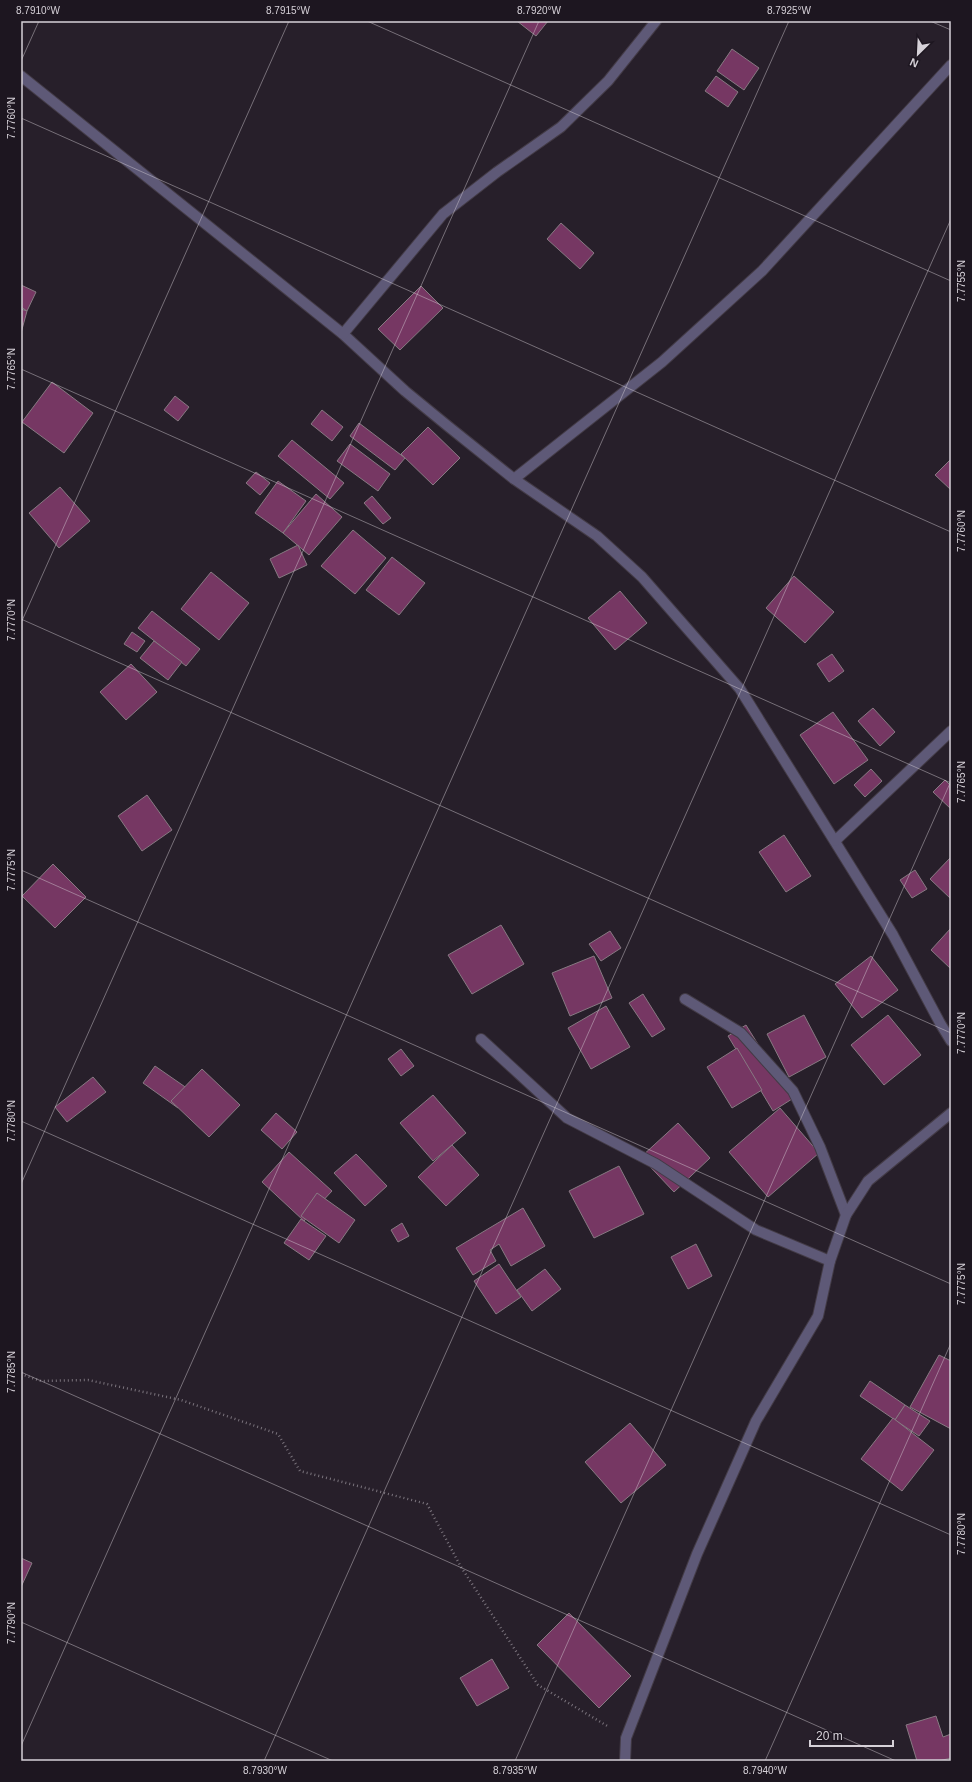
<svg xmlns="http://www.w3.org/2000/svg" width="972" height="1782" font-family="Arial,sans-serif">
  <style>
    .building { fill: #763763; stroke: #877982 }
    .lines { fill: none; stroke-linecap: round; stroke-linejoin: round }
    .street-casing { stroke: #433b46; stroke-width: 12 }
    .path { stroke: #7b747d; stroke-width: 2.5; stroke-dasharray: 1 3; stroke-linecap: butt }
    .street { stroke: #5e5977; stroke-width: 10 }
    .ticks { fill: none; stroke: #d6d1d8; stroke-width: 1; stroke-opacity: 0.45 }
    .neatline { fill: none; stroke: #d6d1d8; stroke-width: 1.5 }
    .ticks-label { font-size: 10px; text-anchor: middle; fill: #d6d1d8 }
  </style>
  <rect width="100%" height="100%" fill="#271f2a"/>
  <g class="building">
    <polygon points="517,21 548,21 536,36"/>
    <polygon points="732,49 759,68 744,90 717,71"/>
    <polygon points="716,76 738,92 728,107 705,91"/>
    <polygon points="561,223 594,253 580,269 547,239"/>
    <polygon points="21,285 36,292 27,311 21,307"/>
    <polygon points="421,286 443,308 400,350 378,329"/>
    <polygon points="21,309 27,311 21,333"/>
    <polygon points="52,382 93,413 64,453 22,422"/>
    <polygon points="175,396 189,407 178,421 164,410"/>
    <polygon points="322,410 343,427 332,441 311,424"/>
    <polygon points="359,423 405,458 395,470 350,436"/>
    <polygon points="428,427 460,458 433,485 401,454"/>
    <polygon points="292,440 344,483 330,499 278,456"/>
    <polygon points="350,444 390,474 378,491 337,461"/>
    <polygon points="951,459 951,490 935,475"/>
    <polygon points="256,472 270,483 260,495 246,483"/>
    <polygon points="278,481 306,501 283,533 255,513"/>
    <polygon points="60,487 90,521 59,548 29,513"/>
    <polygon points="316,494 342,517 309,555 283,533"/>
    <polygon points="372,496 391,518 383,524 364,503"/>
    <polygon points="353,530 386,558 355,594 321,566"/>
    <polygon points="298,545 307,565 279,578 270,559"/>
    <polygon points="392,557 425,583 399,615 366,590"/>
    <polygon points="211,572 249,603 219,640 181,609"/>
    <polygon points="794,576 834,612 805,643 766,608"/>
    <polygon points="620,591 647,623 615,650 588,618"/>
    <polygon points="152,611 200,649 186,666 138,628"/>
    <polygon points="132,632 145,641 137,652 124,644"/>
    <polygon points="154,641 182,662 168,680 140,658"/>
    <polygon points="832,654 844,671 829,682 817,664"/>
    <polygon points="131,664 157,692 126,720 100,692"/>
    <polygon points="873,708 895,732 880,746 858,721"/>
    <polygon points="833,712 868,760 834,784 800,735"/>
    <polygon points="871,769 882,781 865,797 854,785"/>
    <polygon points="945,780 951,786 951,809 933,792"/>
    <polygon points="147,795 172,830 142,851 118,816"/>
    <polygon points="784,835 811,876 786,892 759,852"/>
    <polygon points="951,857 951,899 930,879"/>
    <polygon points="53,864 86,897 55,928 22,896"/>
    <polygon points="915,870 927,889 912,898 900,880"/>
    <polygon points="501,925 524,964 472,994 448,955"/>
    <polygon points="951,928 951,969 931,950"/>
    <polygon points="610,931 621,948 601,961 589,944"/>
    <polygon points="594,956 612,998 570,1016 552,973"/>
    <polygon points="871,956 898,990 862,1018 835,984"/>
    <polygon points="643,994 665,1029 652,1037 629,1003"/>
    <polygon points="606,1006 630,1047 591,1069 568,1028"/>
    <polygon points="804,1015 826,1057 789,1077 767,1034"/>
    <polygon points="888,1015 921,1055 884,1085 851,1045"/>
    <polygon points="746,1025 792,1099 773,1111 728,1036"/>
    <polygon points="737,1048 762,1090 732,1108 707,1067"/>
    <polygon points="401,1049 414,1066 401,1076 388,1059"/>
    <polygon points="155,1066 191,1091 178,1108 143,1083"/>
    <polygon points="202,1069 240,1105 209,1137 171,1101"/>
    <polygon points="93,1077 106,1092 67,1122 55,1107"/>
    <polygon points="433,1095 466,1133 433,1161 400,1123"/>
    <polygon points="780,1108 819,1153 768,1197 729,1152"/>
    <polygon points="276,1113 297,1132 282,1149 261,1130"/>
    <polygon points="678,1123 710,1158 674,1192 641,1157"/>
    <polygon points="452,1145 479,1175 446,1206 418,1177"/>
    <polygon points="289,1152 332,1191 304,1221 262,1182"/>
    <polygon points="356,1154 387,1186 365,1206 334,1173"/>
    <polygon points="619,1166 644,1214 594,1238 569,1191"/>
    <polygon points="317,1193 355,1220 339,1243 301,1216"/>
    <polygon points="523,1208 545,1246 511,1266 499,1244 490,1250 496,1261 473,1275 456,1248"/>
    <polygon points="301,1219 326,1236 309,1260 284,1243"/>
    <polygon points="402,1223 409,1236 398,1242 391,1230"/>
    <polygon points="696,1244 712,1276 688,1289 671,1257"/>
    <polygon points="499,1264 521,1297 496,1314 474,1281"/>
    <polygon points="545,1269 561,1289 532,1311 517,1290"/>
    <polygon points="939,1355 951,1361 951,1429 910,1407"/>
    <polygon points="870,1381 905,1405 895,1420 860,1396"/>
    <polygon points="905,1405 930,1421 919,1436 895,1420"/>
    <polygon points="893,1418 934,1450 902,1491 861,1459"/>
    <polygon points="630,1423 666,1465 621,1503 585,1462"/>
    <polygon points="21,1558 32,1563 21,1587"/>
    <polygon points="569,1613 631,1676 599,1708 537,1645"/>
    <polygon points="492,1659 509,1688 477,1706 460,1678"/>
    <polygon points="936,1716 943,1737 951,1734 951,1758 939,1761 917,1761 906,1725"/>
  </g>
  <g class="lines">
    <defs>
      <g id="street">
        <polyline points="21,76 343,334 405,391 449,427 514,479 597,536 642,577 740,689 893,935 940,1023 951,1041"/>
        <polyline points="343,334 443,214 497,172 561,127 608,81 656,21"/>
        <polyline points="514,479 662,362 762,271 951,65"/>
        <polyline points="835,841 951,731"/>
        <polyline points="685,999 741,1033 793,1091 820,1147 846,1215"/>
        <polyline points="481,1039 567,1118 656,1164 756,1230 830,1261"/>
        <polyline points="625,1761 626,1738 697,1554 756,1421 818,1316 830,1261 846,1215 868,1181 951,1113"/>
      </g>
    </defs>
    <use href="#street" class="street-casing"/>
    <polyline class="path" points="21,1374 41,1381 88,1380 181,1400 278,1434 300,1471 427,1504 461,1567 538,1685 609,1727"/>
    <use href="#street" class="street"/>
  </g>
  <path class="ticks" d="M 367,21 L 951,281M 930,21 L 951,30M 21,61 L 39,21M 21,118 L 951,532M 21,369 L 951,783M 21,619 L 951,1033M 21,623 L 289,21M 21,870 L 951,1284M 21,1121 L 951,1535M 21,1184 L 539,21M 21,1372 L 896,1761M 21,1622 L 333,1761M 21,1746 L 789,21M 264,1761 L 951,219M 515,1761 L 951,781M 765,1761 L 951,1343"/>
  <rect width="972" height="1782" fill="none" stroke="#1d1620" stroke-width="44"/>
  <g transform="translate(918 54) rotate(204)" stroke="#1d1620" stroke-width="3" paint-order="stroke">
  <path d="M0-3L7 15L0 10L-7 15Z" fill="#d6d1d8"/>
  <text y="-6" font-size="11" font-weight="bold" text-anchor="middle" fill="#d6d1d8">N</text>
  </g>
  <path d="M810 1740v6h83v-6" fill="none" stroke="#d6d1d8" stroke-width="2"/>
  <text x="816" y="1740" font-size="12" fill="#d6d1d8" stroke="#1d1620" stroke-width="3" paint-order="stroke">20 m</text>
  <rect x="22" y="22" width="928" height="1738" class="neatline"/>
  <g class="ticks-label">
    <text x="38" y="14">8.7910°W</text>
    <text x="288" y="14">8.7915°W</text>
    <text x="539" y="14">8.7920°W</text>
    <text x="789" y="14">8.7925°W</text>
    <text transform="translate(11 118) rotate(-90)" y="4">7.7760°N</text>
    <text transform="translate(961 281) rotate(-90)" y="4">7.7755°N</text>
    <text transform="translate(11 369) rotate(-90)" y="4">7.7765°N</text>
    <text transform="translate(961 531) rotate(-90)" y="4">7.7760°N</text>
    <text transform="translate(11 620) rotate(-90)" y="4">7.7770°N</text>
    <text transform="translate(961 782) rotate(-90)" y="4">7.7765°N</text>
    <text transform="translate(11 870) rotate(-90)" y="4">7.7775°N</text>
    <text transform="translate(961 1033) rotate(-90)" y="4">7.7770°N</text>
    <text transform="translate(11 1121) rotate(-90)" y="4">7.7780°N</text>
    <text transform="translate(961 1284) rotate(-90)" y="4">7.7775°N</text>
    <text transform="translate(11 1372) rotate(-90)" y="4">7.7785°N</text>
    <text transform="translate(961 1534) rotate(-90)" y="4">7.7780°N</text>
    <text transform="translate(11 1623) rotate(-90)" y="4">7.7790°N</text>
    <text x="265" y="1774">8.7930°W</text>
    <text x="515" y="1774">8.7935°W</text>
    <text x="765" y="1774">8.7940°W</text>
  </g>
</svg>
